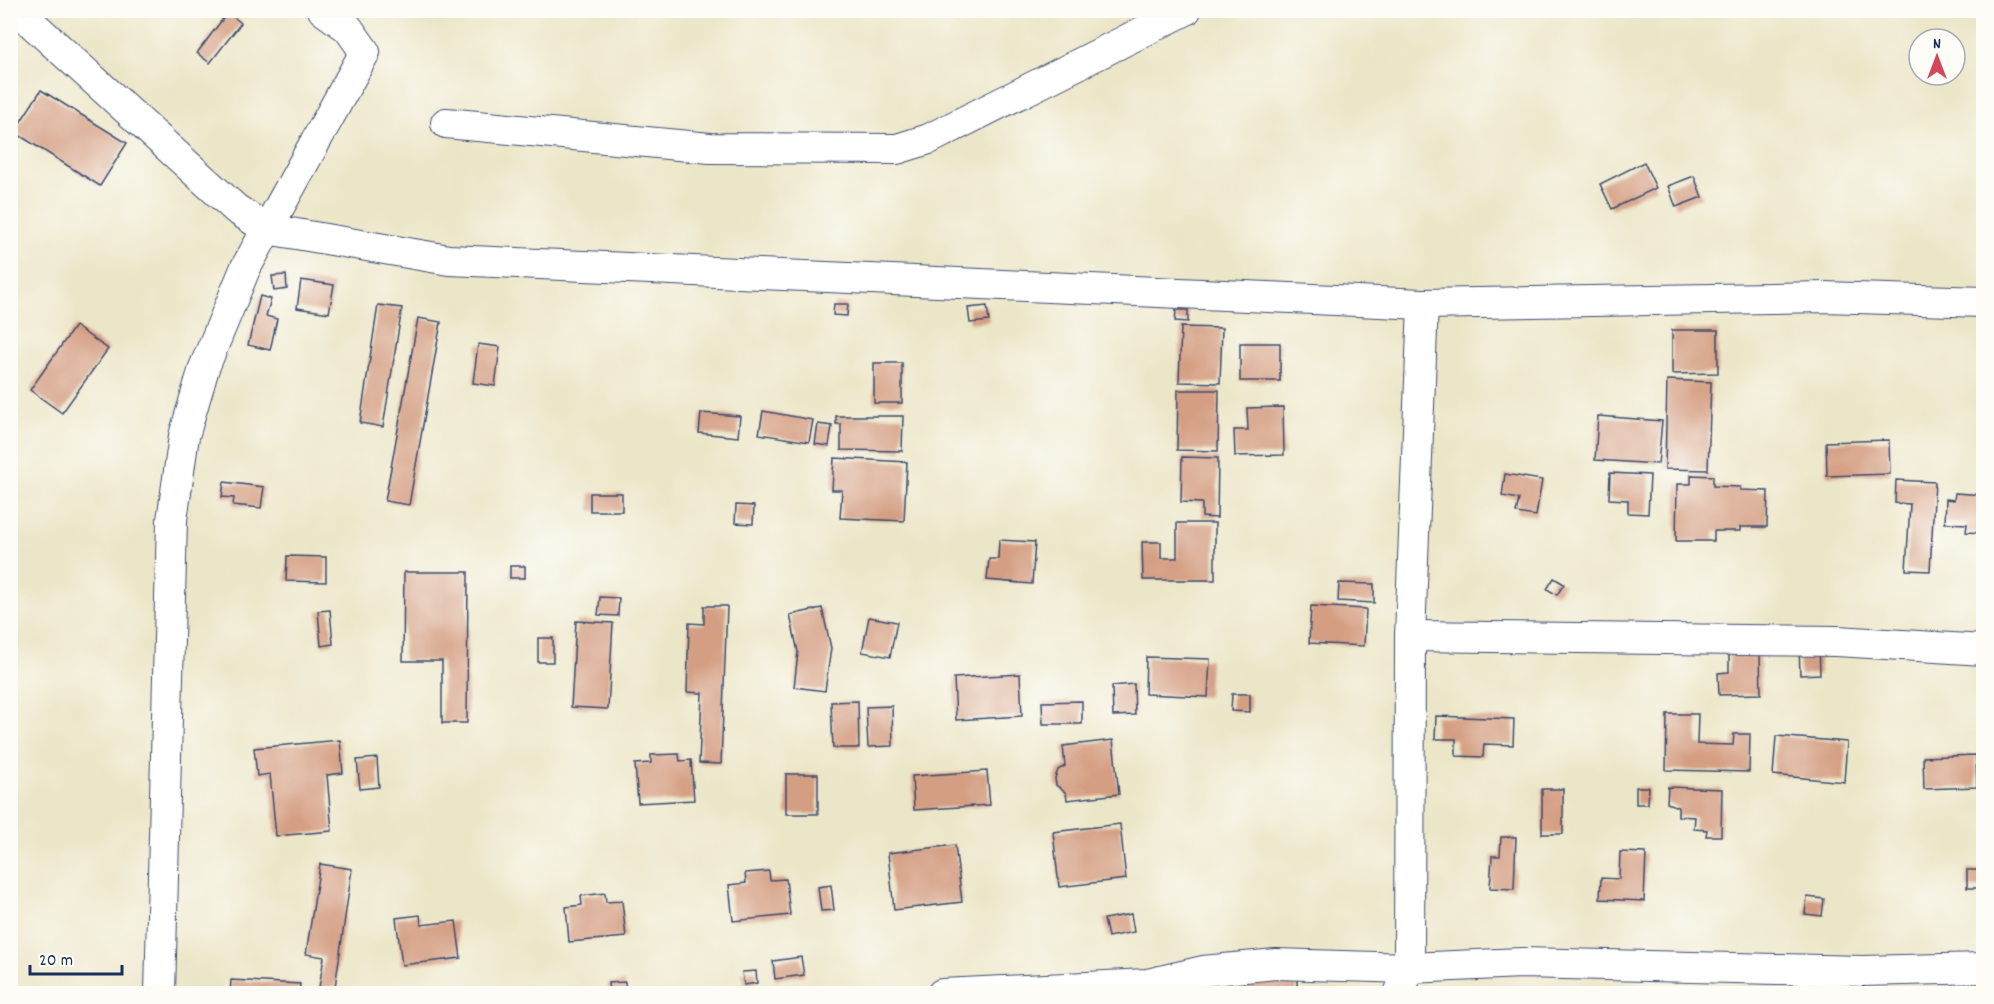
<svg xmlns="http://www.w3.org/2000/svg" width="1994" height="1004" font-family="Dekko,sans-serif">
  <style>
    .building { fill: #d49e82 }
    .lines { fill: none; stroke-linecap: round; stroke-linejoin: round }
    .minor-casing { stroke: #3a4a6e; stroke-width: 32 }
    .minor { stroke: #fff; stroke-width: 30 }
  </style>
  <rect width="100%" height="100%" fill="#fdfcf7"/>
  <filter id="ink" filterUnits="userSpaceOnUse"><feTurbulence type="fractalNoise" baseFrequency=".0167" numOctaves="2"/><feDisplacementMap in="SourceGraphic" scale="12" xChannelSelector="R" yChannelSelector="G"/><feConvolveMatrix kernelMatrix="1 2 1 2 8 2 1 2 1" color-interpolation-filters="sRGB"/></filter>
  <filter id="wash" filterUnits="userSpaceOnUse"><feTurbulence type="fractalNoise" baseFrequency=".008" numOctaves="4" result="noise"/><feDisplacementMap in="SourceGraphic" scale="24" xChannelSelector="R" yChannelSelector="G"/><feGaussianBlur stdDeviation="1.35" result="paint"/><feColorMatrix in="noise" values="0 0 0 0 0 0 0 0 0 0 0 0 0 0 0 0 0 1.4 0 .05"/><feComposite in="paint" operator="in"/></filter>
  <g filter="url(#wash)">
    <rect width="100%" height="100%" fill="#ece6c8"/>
    <g id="blocks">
      <g class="building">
        <polygon points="228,12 241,23 210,63 197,53"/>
        <polygon points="41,90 127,143 100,186 14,132"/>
        <polygon points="1644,162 1656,188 1612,209 1600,184"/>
        <polygon points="1694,176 1702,197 1676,207 1668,186"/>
        <polygon points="286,275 287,289 274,291 272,276"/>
        <polygon points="301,280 334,285 329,313 297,308"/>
        <polygon points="260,296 271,299 266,316 277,319 270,350 248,345"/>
        <polygon points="834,304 848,304 847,316 833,315"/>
        <polygon points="378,305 402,308 383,427 360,423"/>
        <polygon points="987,306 989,321 970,323 968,308"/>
        <polygon points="1176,310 1188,310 1188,322 1175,321"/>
        <polygon points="418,318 441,322 409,505 385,501"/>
        <polygon points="75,326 108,349 62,413 30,390"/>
        <polygon points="1181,327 1222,328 1220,383 1179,382"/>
        <polygon points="1672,330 1718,330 1718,373 1672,374"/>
        <rect x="1240" y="343" width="40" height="38"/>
        <polygon points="478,344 500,347 495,386 473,383"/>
        <rect x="874" y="363" width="28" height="40"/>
        <polygon points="1667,380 1711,382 1708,470 1665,469"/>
        <polygon points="1178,390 1219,390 1218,451 1177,450"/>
        <polygon points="1283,407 1284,455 1235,456 1234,430 1248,430 1247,408"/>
        <polygon points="763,411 813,420 809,442 759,434"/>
        <polygon points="701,413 740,416 738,437 699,433"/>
        <polygon points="836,416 903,416 902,451 841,450 841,424 836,424"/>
        <polygon points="1598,416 1662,421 1658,464 1595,460"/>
        <polygon points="818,424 832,426 829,446 815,444"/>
        <polygon points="1889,440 1890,474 1827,476 1826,442"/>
        <polygon points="1182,457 1218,458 1217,518 1202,517 1202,503 1181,502"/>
        <polygon points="834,458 907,462 904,521 840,518 842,490 832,490"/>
        <polygon points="1610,473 1650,475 1648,514 1628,513 1628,500 1609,499"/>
        <polygon points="1505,474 1542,480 1536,516 1516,513 1519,499 1502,496"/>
        <polygon points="1691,475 1713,476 1713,486 1740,487 1740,490 1768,491 1767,527 1740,527 1740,531 1714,531 1714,541 1676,541 1677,484 1691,484"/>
        <polygon points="1896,480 1935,482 1930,571 1906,570 1910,504 1895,503"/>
        <polygon points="224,482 264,487 261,508 233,505 234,498 222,497"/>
        <rect x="590" y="493" width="32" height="18"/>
        <polygon points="1955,493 1984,495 1984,533 1966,532 1967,524 1945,523 1946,499 1954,500"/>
        <polygon points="736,505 754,506 753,524 735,523"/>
        <polygon points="1177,523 1215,523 1215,580 1143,580 1142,542 1161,542 1161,558 1177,558"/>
        <polygon points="999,540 1035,542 1032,584 987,580 989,559 998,559"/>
        <polygon points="287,556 326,557 326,582 286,581"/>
        <rect x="510" y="566" width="15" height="12"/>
        <polygon points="404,572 468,572 467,723 442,723 442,661 403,661"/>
        <polygon points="1554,578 1564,584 1557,595 1547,589"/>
        <polygon points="1339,583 1374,584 1374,603 1338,601"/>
        <polygon points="600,597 619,598 618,616 598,615"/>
        <polygon points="704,606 727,606 721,764 699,763 702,693 687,692 689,623 704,624"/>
        <polygon points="1311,606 1366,609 1364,646 1309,643"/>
        <polygon points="822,608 831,648 825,691 794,687 798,652 790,615"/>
        <polygon points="330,610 333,644 321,646 318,611"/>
        <polygon points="869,617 897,622 890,657 862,652"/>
        <polygon points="576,621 613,623 608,709 571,707"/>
        <rect x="538" y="638" width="15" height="24"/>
        <polygon points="1799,647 1819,647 1820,674 1800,675"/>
        <polygon points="1729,654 1760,654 1761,694 1719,695 1718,673 1729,672"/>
        <polygon points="1146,657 1210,659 1208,697 1145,694"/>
        <polygon points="1020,674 1022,716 956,720 954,678"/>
        <polygon points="1134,684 1135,715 1113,716 1112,686"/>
        <polygon points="1232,694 1250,694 1250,712 1231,711"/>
        <polygon points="858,701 859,748 833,748 831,702"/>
        <polygon points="1082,701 1082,724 1043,724 1042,702"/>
        <polygon points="892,706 893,746 868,747 866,707"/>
        <polygon points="1667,714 1698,714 1697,744 1733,745 1734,734 1750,734 1749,772 1666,770"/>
        <polygon points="1436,716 1514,719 1513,745 1484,744 1483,757 1456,756 1456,739 1435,739"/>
        <polygon points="1776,736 1847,742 1844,782 1773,775"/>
        <polygon points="340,740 343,773 327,775 332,831 276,836 270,774 257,776 254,748"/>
        <polygon points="1113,740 1119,794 1067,800 1066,793 1056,785 1055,778 1058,770 1065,766 1063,746"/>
        <polygon points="679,754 680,761 691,760 694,800 638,803 635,764 651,763 651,755"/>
        <polygon points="1976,755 1977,787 1924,789 1923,757"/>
        <polygon points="377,758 379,787 360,789 357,760"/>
        <polygon points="987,771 990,805 914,810 912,776"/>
        <rect x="786" y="774" width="32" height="40"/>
        <polygon points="1636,787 1649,787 1648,804 1636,804"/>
        <polygon points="1668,787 1722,789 1721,836 1706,836 1707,830 1694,829 1695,817 1678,816 1678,807 1667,803"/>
        <rect x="1542" y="789" width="21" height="45"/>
        <polygon points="1120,824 1126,879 1059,887 1053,832"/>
        <polygon points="1501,837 1516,837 1514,889 1490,888 1492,856 1500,856"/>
        <polygon points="955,845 962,902 894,910 888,853"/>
        <polygon points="1620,852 1646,853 1644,901 1600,899 1601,878 1619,879"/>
        <polygon points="320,864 352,869 334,994 318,994 324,957 306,954"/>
        <rect x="1967" y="870" width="16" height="18"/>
        <polygon points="769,871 770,880 786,879 790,915 733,921 729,885 746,883 745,873"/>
        <polygon points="831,885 834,910 821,911 818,887"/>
        <polygon points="605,893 606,902 622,901 626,937 569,942 566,907 582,905 581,896"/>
        <polygon points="1807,897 1824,899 1822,916 1805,914"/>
        <polygon points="1131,914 1134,932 1108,937 1104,919"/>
        <polygon points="420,915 421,925 456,921 461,958 402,965 396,918"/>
        <polygon points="801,957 804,975 775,979 773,961"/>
        <polygon points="756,971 757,983 744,985 742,972"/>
        <polygon points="1226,976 1297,977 1297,994 1226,994"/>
        <polygon points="231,980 300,984 299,994 230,994"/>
        <polygon points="625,982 626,994 609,994 608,983"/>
      </g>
    </g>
  </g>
  <g filter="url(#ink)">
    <use href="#blocks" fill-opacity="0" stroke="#3a4a6e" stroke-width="1.5"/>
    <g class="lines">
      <defs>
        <g id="minor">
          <polyline points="17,10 236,209 267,229 449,260 1423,304"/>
          <polyline points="446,123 710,148 897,149 929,139 1186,10"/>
          <polyline points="1410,636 1837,641 1984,650"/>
          <polyline points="160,994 172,520 184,436 204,368 245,269 365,52 348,28 323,10"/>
          <polyline points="942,994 1147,984 1203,971 1276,964 1409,968 1522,963 1862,971 1984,968"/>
          <polyline points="1399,994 1409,968 1410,636 1423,304 1824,297 1984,302"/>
        </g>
      </defs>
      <use href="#minor" class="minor-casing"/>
      <use href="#minor" class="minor"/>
    </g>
  </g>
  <rect width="1994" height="1004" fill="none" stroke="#fdfcf7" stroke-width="36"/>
  <g transform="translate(1937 57)"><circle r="28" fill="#fdfcf7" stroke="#a3aaba" stroke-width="1.5"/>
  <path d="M0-4.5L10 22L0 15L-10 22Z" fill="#d1495b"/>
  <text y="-9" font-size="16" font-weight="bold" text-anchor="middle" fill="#1b2f5e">N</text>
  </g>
  <path d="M30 965v9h92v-9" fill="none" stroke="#1b2f5e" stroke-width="3"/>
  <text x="39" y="965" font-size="18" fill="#1b2f5e" stroke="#fdfcf7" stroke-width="4.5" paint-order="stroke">20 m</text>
</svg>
